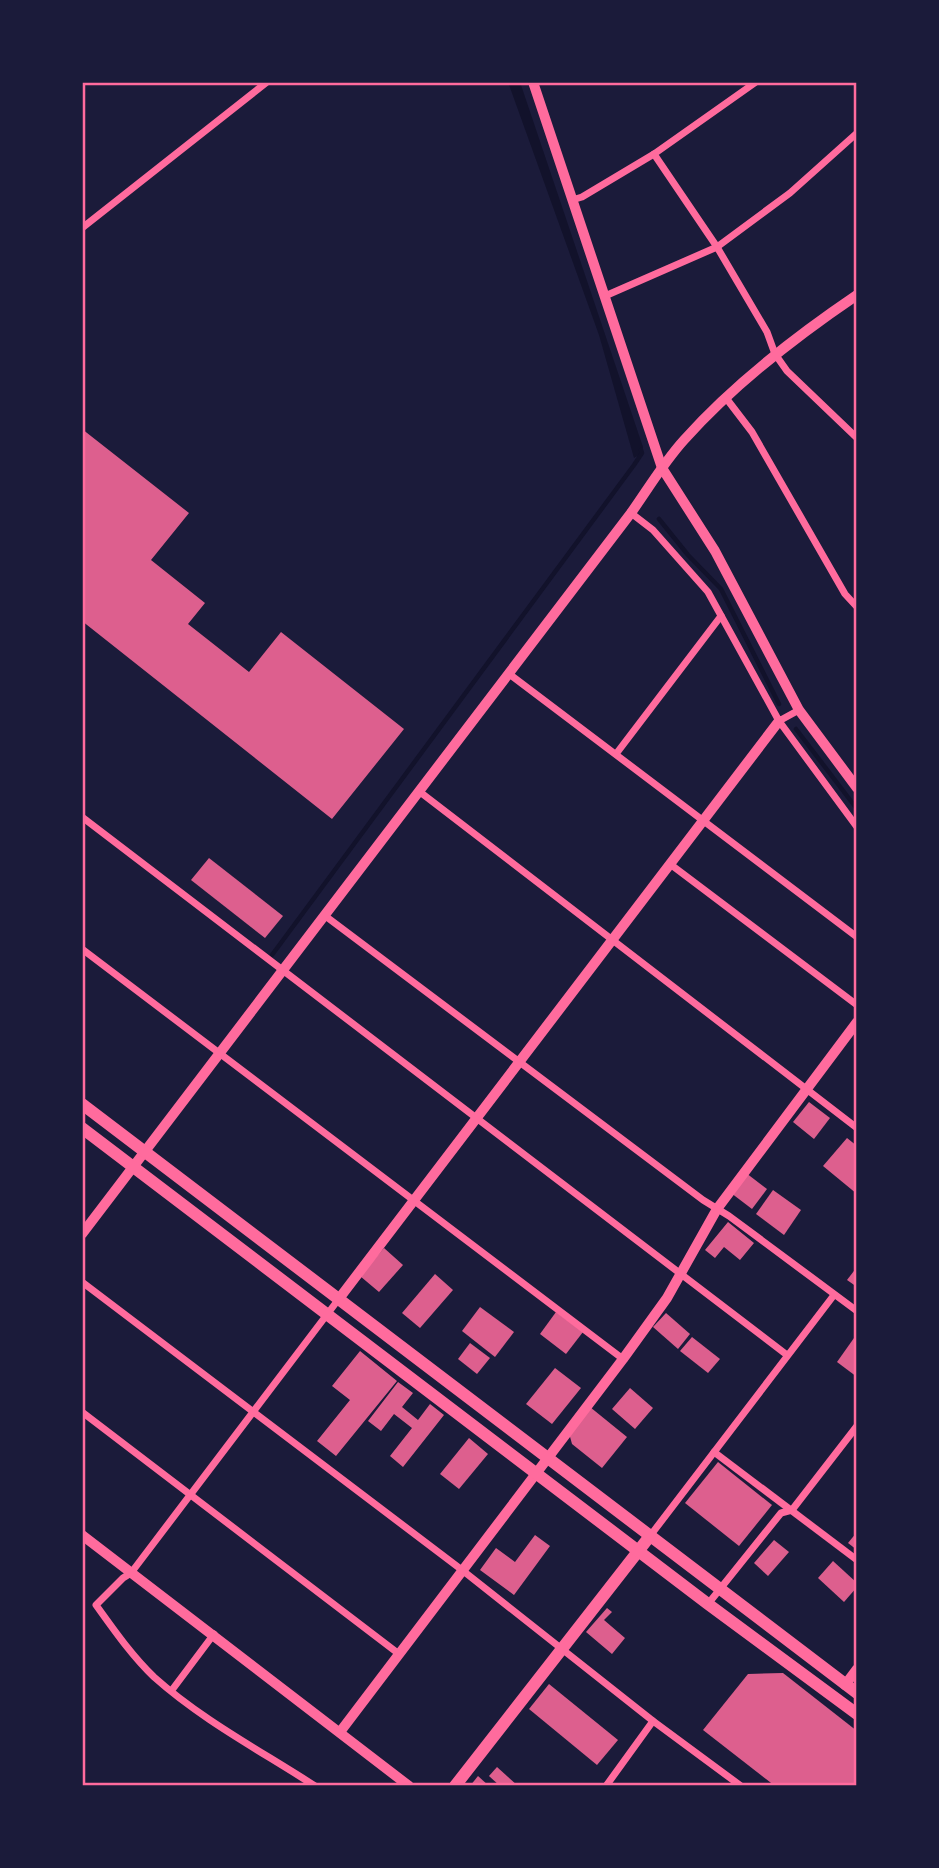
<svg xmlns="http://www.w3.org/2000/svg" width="939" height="1868" font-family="'Titillium Web',sans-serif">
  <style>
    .water { fill: #12122b }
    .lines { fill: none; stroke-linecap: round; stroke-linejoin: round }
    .stream { stroke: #12122b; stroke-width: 4.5 }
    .building { fill: #dd5f8e }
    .minor { stroke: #ff6b9d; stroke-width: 7 }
    .tertiary { stroke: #ff6b9d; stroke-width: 10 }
    .primary { stroke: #ff6b9d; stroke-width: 12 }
    .trunk { stroke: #ff6b9d; stroke-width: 12 }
    .neatline { fill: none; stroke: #ff6b9d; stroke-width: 2.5 }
  </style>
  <rect width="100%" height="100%" fill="#1b1b3a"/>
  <polygon class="water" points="508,82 520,82 643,447 642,453 634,458 599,335"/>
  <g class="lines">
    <g class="stream">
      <polyline points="659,519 688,555 721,589 779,704"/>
      <polyline points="796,729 857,809"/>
      <polyline points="272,955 634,465 642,453 641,450"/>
    </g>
  </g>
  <g class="building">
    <polygon points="82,429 189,513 151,560 205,603 188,624 249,672 281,632 404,729 332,819 82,621"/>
    <polygon points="209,858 283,916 265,938 191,880"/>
    <polygon points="809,1102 830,1118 814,1139 793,1122"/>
    <polygon points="847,1138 857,1146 857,1194 823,1166"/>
    <polygon points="746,1173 767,1189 752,1209 731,1193"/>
    <polygon points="773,1190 801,1210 784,1235 756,1214"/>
    <polygon points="728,1222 754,1243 740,1260 724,1247 715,1258 705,1250"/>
    <polygon points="384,1248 403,1265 379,1292 360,1276"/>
    <polygon points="857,1267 857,1287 847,1280"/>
    <polygon points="435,1274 453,1290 420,1328 402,1313"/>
    <polygon points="480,1307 514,1332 495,1357 462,1331"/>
    <polygon points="556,1312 583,1332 566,1354 540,1334"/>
    <polygon points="666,1313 690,1334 678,1349 653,1327"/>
    <polygon points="692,1337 720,1359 708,1373 680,1351"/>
    <polygon points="854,1338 857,1340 857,1377 837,1362"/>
    <polygon points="470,1343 490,1358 477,1374 458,1359"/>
    <polygon points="360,1351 397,1381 336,1456 317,1441 350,1400 332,1386"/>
    <polygon points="555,1368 581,1388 552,1424 526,1404"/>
    <polygon points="398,1382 413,1393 402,1407 418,1420 430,1404 444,1415 403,1467 390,1456 412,1428 394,1414 381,1431 368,1421"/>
    <polygon points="630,1388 653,1408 635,1429 612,1409"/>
    <polygon points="590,1407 627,1437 602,1468 572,1444 569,1433"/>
    <polygon points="469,1438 488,1454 459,1489 440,1474"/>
    <polygon points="718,1462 772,1505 739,1546 685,1503"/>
    <polygon points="857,1532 857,1550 848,1543"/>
    <polygon points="535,1535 550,1546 514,1595 480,1570 496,1548 515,1562"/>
    <polygon points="774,1540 789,1552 768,1576 754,1563"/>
    <polygon points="833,1561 857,1583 857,1587 844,1602 818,1578"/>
    <polygon points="607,1608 612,1612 604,1620 625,1638 612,1654 586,1632"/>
    <polygon points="783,1673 857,1731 857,1786 775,1786 703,1730 748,1674"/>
    <polygon points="549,1684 618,1740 597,1765 529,1709"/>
    <polygon points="497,1767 518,1786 500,1786 489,1776"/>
    <polygon points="478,1776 489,1786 470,1786"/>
  </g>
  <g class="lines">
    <g class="minor">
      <polyline points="654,154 717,247 767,332 775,354 787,371 857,438"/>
      <polyline points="572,200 582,197 654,154 756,82"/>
      <polyline points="82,228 267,82"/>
      <polyline points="605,296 717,247 790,193 857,133"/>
      <polyline points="726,398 752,432 845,594 857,607"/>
      <polyline points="631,513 653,530 708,592 779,721 857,827"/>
      <polyline points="508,673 857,937"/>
      <polyline points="779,721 799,710"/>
      <polyline points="616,754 721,616"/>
      <polyline points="420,792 857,1128"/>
      <polyline points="82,817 787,1355"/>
      <polyline points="670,864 857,1005"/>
      <polyline points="324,915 703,1200 729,1216 857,1311"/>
      <polyline points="82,949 623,1359"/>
      <polyline points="82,1282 462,1570 653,1721 741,1786"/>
      <polyline points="82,1412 399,1654"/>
      <polyline points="714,1452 857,1560"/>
      <polyline points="650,1536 834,1295"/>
      <polyline points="708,1604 781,1513 792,1510 857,1426"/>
      <polyline points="172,1690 214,1634"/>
      <path d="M 315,1786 C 261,1751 202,1720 154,1677 C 132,1656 114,1630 96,1605 L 123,1578 L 131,1573 L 338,1300"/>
      <polyline points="606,1786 653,1721"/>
    </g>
    <g class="tertiary">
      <polyline points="533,82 662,468 715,551 799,710 857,788"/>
      <path d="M 82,1234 L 631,513 C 648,489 664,462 684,440 C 734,384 795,337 857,295"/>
      <polyline points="338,1300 779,721"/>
      <polyline points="82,1535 409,1786"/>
      <polyline points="845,1685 857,1669"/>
      <polyline points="340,1732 623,1359 667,1298 717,1209 857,1022"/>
    </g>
    <polyline class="primary" points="455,1786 650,1536"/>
    <g class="trunk">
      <polyline points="82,1104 857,1693"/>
      <polyline points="82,1128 708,1604 857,1714"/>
    </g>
  </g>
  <rect width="939" height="1868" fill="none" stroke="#1b1b3a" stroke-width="168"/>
  <rect x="84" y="84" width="771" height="1700" class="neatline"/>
</svg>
